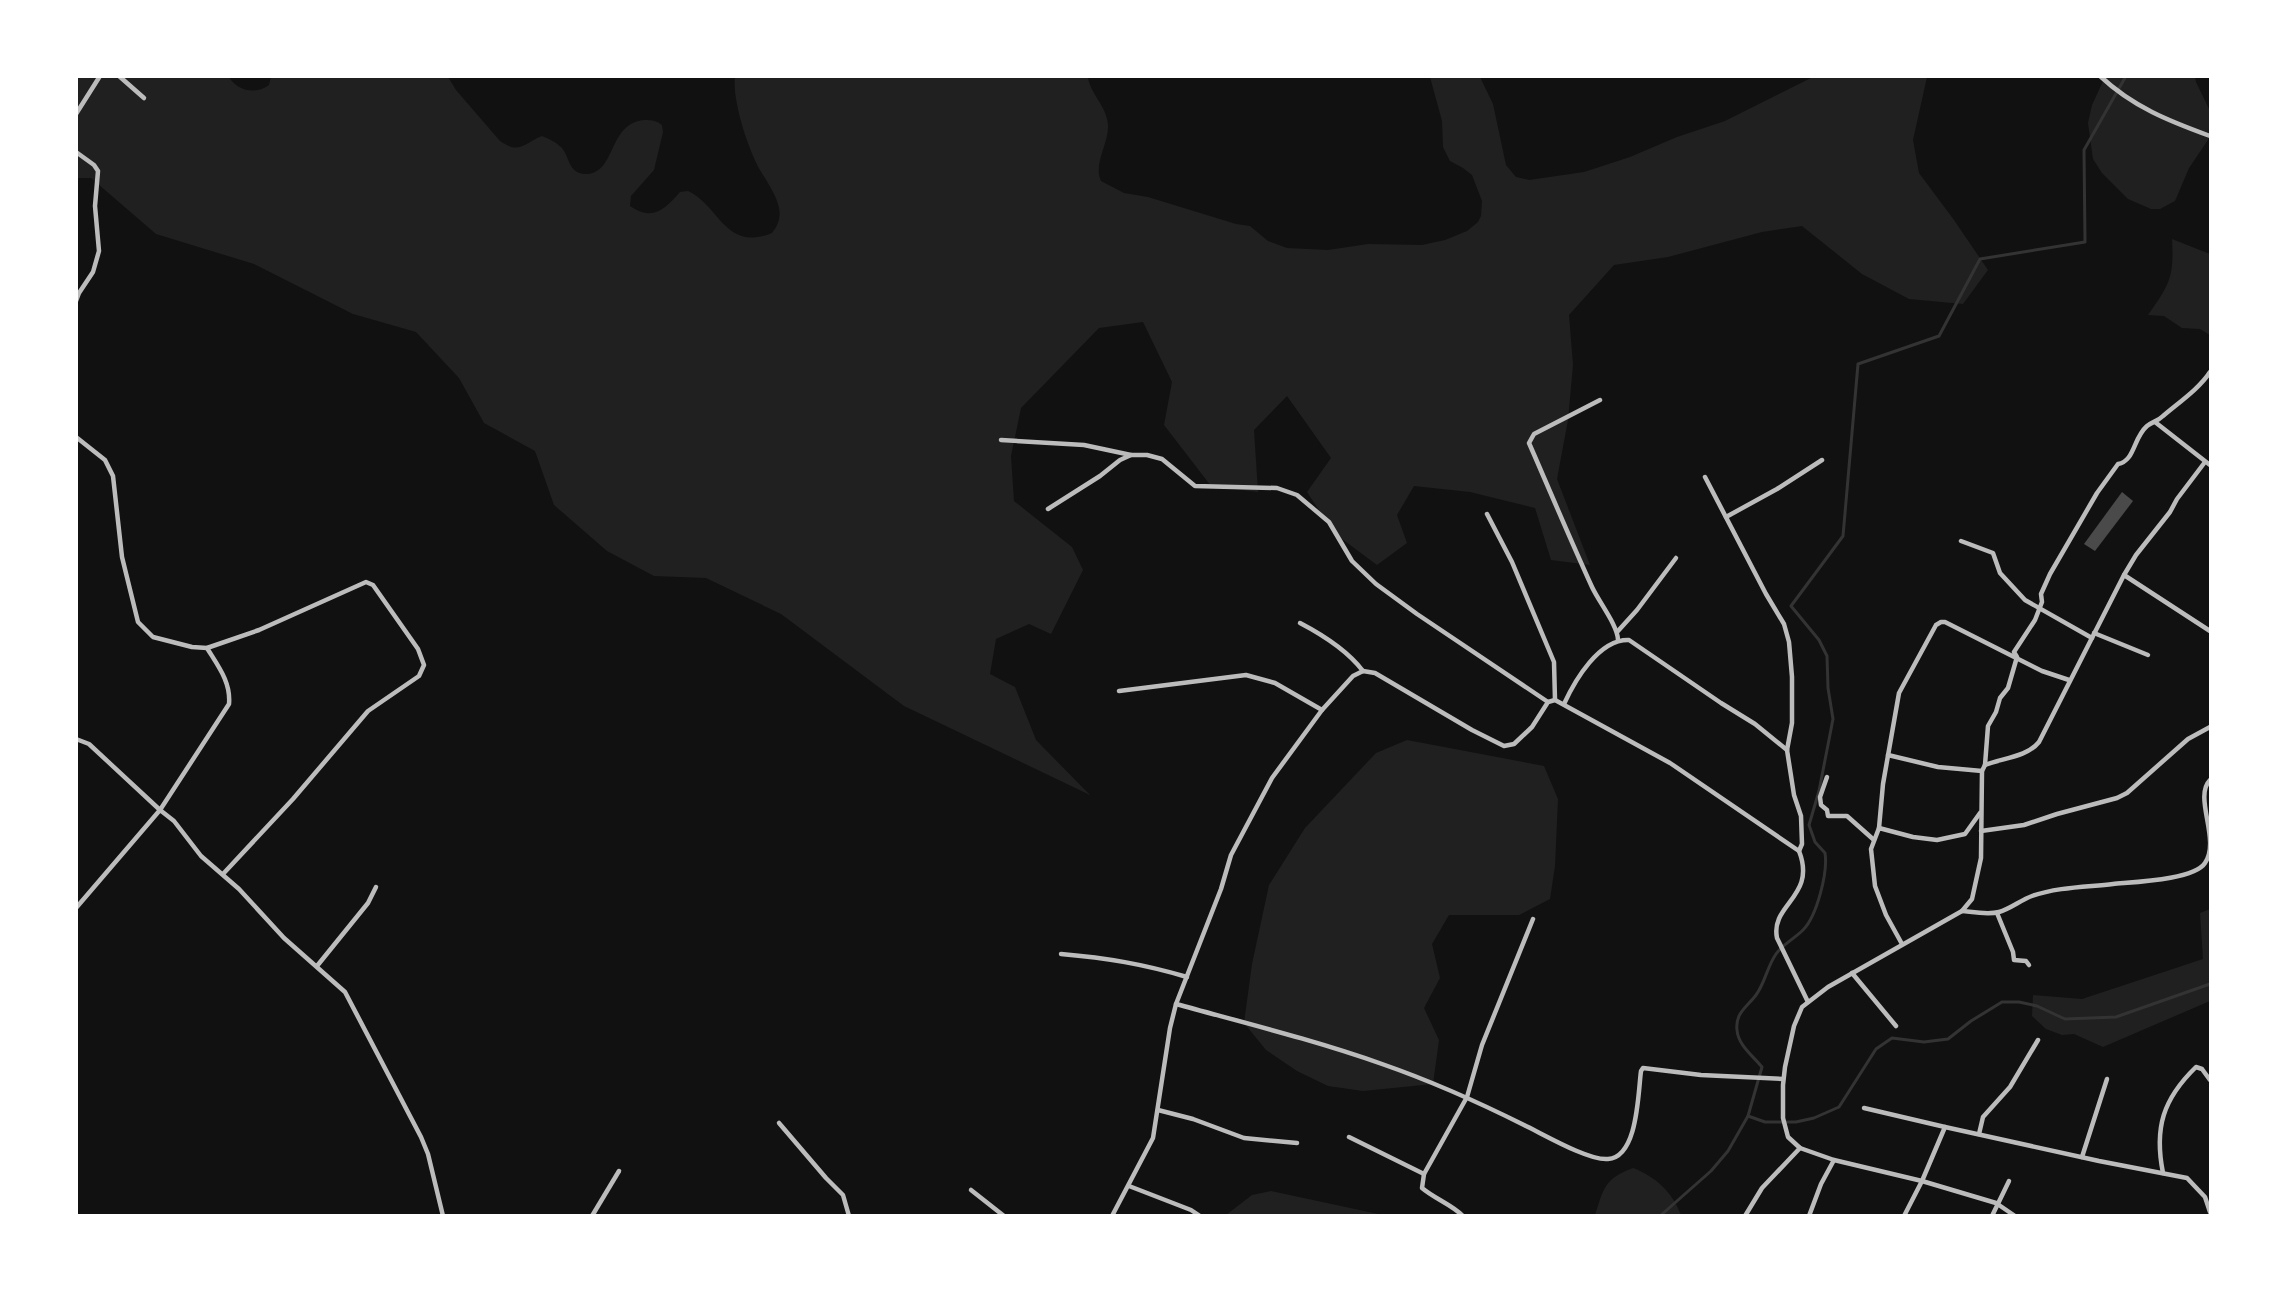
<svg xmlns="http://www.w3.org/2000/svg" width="2287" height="1292" font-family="Montserrat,sans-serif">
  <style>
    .green { fill: #202020 }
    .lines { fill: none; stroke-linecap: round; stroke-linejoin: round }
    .stream { stroke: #333; stroke-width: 3 }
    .building { fill: #4a4a4a }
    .minor { stroke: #bcbcbc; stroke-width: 4.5 }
  </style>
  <rect width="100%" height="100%" fill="#111"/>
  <g class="green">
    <path d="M 76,77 L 229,77 C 237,91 256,95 269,85 L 271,77 L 448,77 L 456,90 L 500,141 C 520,155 524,143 542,136 C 549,139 556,142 562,148 C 570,158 568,172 584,174 C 617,176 607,122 645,120 C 652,120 657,121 662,125 L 663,132 L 654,170 L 631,196 L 630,206 C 653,222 665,209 680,192 L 688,191 C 720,206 725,252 772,233 C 778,226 781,217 779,208 C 776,194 767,182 760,170 C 748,149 732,100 735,77 L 1088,77 C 1090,94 1107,106 1108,125 C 1109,143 1093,164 1101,181 L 1124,193 L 1148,197 L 1236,224 L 1250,226 L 1268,241 L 1287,248 L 1328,250 L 1368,244 L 1422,245 L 1445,240 L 1467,231 L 1478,222 L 1481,216 L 1482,201 L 1472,175 L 1463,168 L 1450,161 L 1443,147 L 1442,121 L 1430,77 L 1480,77 L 1493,104 L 1506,165 L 1516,177 L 1529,180 L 1584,172 L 1630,157 L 1677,137 L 1725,121 L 1813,77 L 1927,77 L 1913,140 L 1919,173 L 1954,220 L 1988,270 L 1963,304 L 1909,299 L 1862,274 L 1802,226 L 1762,232 L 1668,257 L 1614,265 L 1569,315 L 1573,365 L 1568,420 L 1557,479 L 1590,565 L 1551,560 L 1535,508 L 1470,492 L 1414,486 L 1397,515 L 1407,543 L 1377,565 L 1334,533 L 1307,492 L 1331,458 L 1287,396 L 1254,430 L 1258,492 L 1211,486 L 1164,425 L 1172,382 L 1143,322 L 1099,328 L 1021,408 L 1011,456 L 1014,501 L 1072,547 L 1083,570 L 1051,634 L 1029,624 L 996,639 L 990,674 L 1015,687 L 1036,740 L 1090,795 L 904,706 L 781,614 L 706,578 L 654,576 L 607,551 L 554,505 L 535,451 L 484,423 L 459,378 L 416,332 L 353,314 L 254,264 L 156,234 L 91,178 L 77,178 Z"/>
    <polygon points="2105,77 2195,77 2196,82 2210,111 2210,137 2189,168 2175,201 2160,209 2151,209 2128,199 2102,173 2093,159 2088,123 2092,105"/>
    <path d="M 2172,239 L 2210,254 L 2210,335 L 2200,329 L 2182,328 L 2164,316 L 2148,315 C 2170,284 2174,277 2172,239 Z"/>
    <polygon points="1407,740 1544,766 1558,799 1555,866 1550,899 1519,915 1449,915 1432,944 1440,978 1424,1008 1439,1040 1433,1084 1363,1091 1328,1086 1297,1071 1266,1050 1244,1023 1252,964 1269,885 1305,828 1376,753"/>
    <polygon points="2210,909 2210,1001 2103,1047 2074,1034 2062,1035 2046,1029 2032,1016 2033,995 2082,999 2203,959 2200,913"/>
    <path d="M 1633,1168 C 1655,1176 1673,1193 1681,1215 L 1595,1215 C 1604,1188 1604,1179 1633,1168 Z"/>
    <polygon points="1271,1191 1378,1214 1381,1215 1226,1215 1252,1195"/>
  </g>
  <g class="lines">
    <g class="stream">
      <polyline points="1748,1116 1765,1122 1796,1122 1814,1118 1839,1107 1876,1049 1892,1038 1924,1042 1948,1039 1971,1021 2002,1002 2019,1002 2037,1006 2065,1019 2116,1017 2210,984"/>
      <path d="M 1660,1216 L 1711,1171 L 1728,1151 L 1748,1116 L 1762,1067 C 1753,1056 1738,1045 1737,1030 C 1735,1013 1747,1007 1756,995 C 1765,983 1767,967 1776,954 C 1783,944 1794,939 1803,930 C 1817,916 1828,872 1825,853 L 1815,842 L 1809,825 L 1819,791 L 1833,719 L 1828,688 L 1827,656 L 1819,640 L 1791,606 L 1843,536 L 1858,364 L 1939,336 L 1980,259 L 2085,242 L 2084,150 L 2126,76"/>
    </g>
  </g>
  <polygon class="building" points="2122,492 2133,501 2095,551 2084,544"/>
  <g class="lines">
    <g class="minor">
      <polyline points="119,76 144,98"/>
      <path d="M 2100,76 C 2133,107 2169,121 2210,136"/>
      <polyline points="76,114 100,76"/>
      <polyline points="76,152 94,165 98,171 95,206 99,251 93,272 79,293 76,301"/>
      <path d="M 1600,400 L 1534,434 L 1529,443 C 1550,491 1570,539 1592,587 C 1599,602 1618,626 1618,640"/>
      <polyline points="2155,422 2210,465"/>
      <polyline points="76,437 105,460 113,476 122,557 138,622 153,637 192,647 207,648 259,630 366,582 373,585 418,649 424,665 419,676 368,711 293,799 223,874"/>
      <polyline points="1001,440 1084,445 1131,455"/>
      <path d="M 1705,477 L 1766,594 L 1784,624 L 1789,642 L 1792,677 L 1792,723 L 1787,750 L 1794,795 L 1801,816 L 1802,844 L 1799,851 C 1817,897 1770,904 1777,938 L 1808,1002"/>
      <polyline points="1048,509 1100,476 1120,460 1131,455 1147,455 1162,459 1195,486 1277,488 1297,495 1329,522 1352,561 1376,584 1417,614 1548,702"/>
      <polyline points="1487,514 1512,562 1554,662 1555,700"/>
      <polyline points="1726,517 1777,489 1822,460"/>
      <polyline points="1961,541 1993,553 2000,573 2025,600 2092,638"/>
      <polyline points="2124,575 2210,631"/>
      <path d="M 1300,623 C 1323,635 1347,650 1363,671"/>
      <polyline points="1618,631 1637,610 1676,558"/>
      <polyline points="2094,633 2148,655"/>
      <polyline points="1119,691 1246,675 1275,683 1322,710"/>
      <path d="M 1564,704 C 1575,680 1599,639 1629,640 L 1721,703 L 1755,724 L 1787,750"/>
      <path d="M 76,739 L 89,744 L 160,810 L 229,704 C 231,682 218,666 207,648"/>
      <polyline points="1888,755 1938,767 1982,771"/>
      <path d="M 1985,765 C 2003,758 2027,757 2039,742 L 2124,575 L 2136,555 L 2170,512 L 2177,499 L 2205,462"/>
      <polyline points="1827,777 1820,797 1821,805 1827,810 1828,816 1847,816 1874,840"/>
      <polyline points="1879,828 1883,784 1899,693 1936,625 1941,622 1945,622 2042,671 2069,680"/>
      <polyline points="1981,831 2024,825 2057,814 2117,798 2127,793 2188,739 2210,727"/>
      <polyline points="76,908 160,810 174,821 201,856 239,889 284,938 345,992 421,1137 428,1154 443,1216"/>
      <path d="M 1962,911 C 1973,912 1988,915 1999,912 C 2010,909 2021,900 2032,896 C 2057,887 2087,887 2113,884 C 2133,882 2194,880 2205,863 C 2221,840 2193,797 2210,780"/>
      <polyline points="1997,913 2013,952 2014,960 2026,961 2029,965"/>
      <polyline points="1902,944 1886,915 1875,886 1871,849 1879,828 1913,837 1937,840 1965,834 1980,813"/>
      <path d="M 1061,954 C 1107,958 1143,964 1187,977"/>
      <polyline points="317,966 368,903 376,887"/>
      <polyline points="1852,973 1896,1026"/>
      <path d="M 1176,1004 C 1245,1023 1314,1040 1382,1064 C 1431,1081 1478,1102 1524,1125 C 1543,1134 1589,1161 1608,1159 C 1638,1157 1638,1093 1641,1071 L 1643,1068 L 1701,1075 L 1783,1079"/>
      <polyline points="1864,1108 1945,1127"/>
      <polyline points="1158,1110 1193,1119 1244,1138 1297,1143"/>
      <polyline points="779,1123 826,1178 843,1195 849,1216"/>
      <polyline points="1979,1134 1983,1117 2010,1087 2038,1040"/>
      <polyline points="1349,1137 1424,1174 1467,1097 1482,1045 1533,919"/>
      <polyline points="2082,1157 2107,1079"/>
      <path d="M 2163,1173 C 2154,1128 2163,1099 2196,1067 L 2202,1069 L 2210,1080"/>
      <path d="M 1424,1174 L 1422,1188 C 1435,1199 1451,1204 1463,1216"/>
      <polyline points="1129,1186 1191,1210 1200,1216"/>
      <polyline points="971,1190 1004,1216"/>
      <polyline points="592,1216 619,1171"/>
      <polyline points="1112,1216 1153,1138 1170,1028 1176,1004 1221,889 1231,855 1272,778 1322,710 1353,676 1363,671 1375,673 1472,730 1504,746 1514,744 1532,727 1548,702 1555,700 1670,763 1799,851"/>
      <polyline points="1745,1216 1762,1188 1800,1148"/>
      <polyline points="1809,1216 1821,1184 1834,1160"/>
      <polyline points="1904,1216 1922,1181 1945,1127 2099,1161 2187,1178 2205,1197 2210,1212"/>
      <polyline points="1992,1216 2009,1181"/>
      <path d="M 2015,1216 L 1996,1203 L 1922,1181 L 1834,1160 L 1800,1148 L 1788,1137 L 1783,1118 L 1783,1085 L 1785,1067 L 1794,1026 L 1802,1007 L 1828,987 L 1962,911 L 1972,899 L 1981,858 L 1982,771 L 1985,765 L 1988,726 L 1996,712 L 2000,698 L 2008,688 L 2017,657 L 2014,652 L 2035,620 L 2042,602 L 2041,594 L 2050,574 L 2097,493 L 2118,464 C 2135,461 2133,438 2147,426 C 2152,422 2158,421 2163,416 C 2178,403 2199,389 2210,372"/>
    </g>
  </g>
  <rect width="2287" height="1292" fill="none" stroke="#ffffff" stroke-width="156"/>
</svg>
